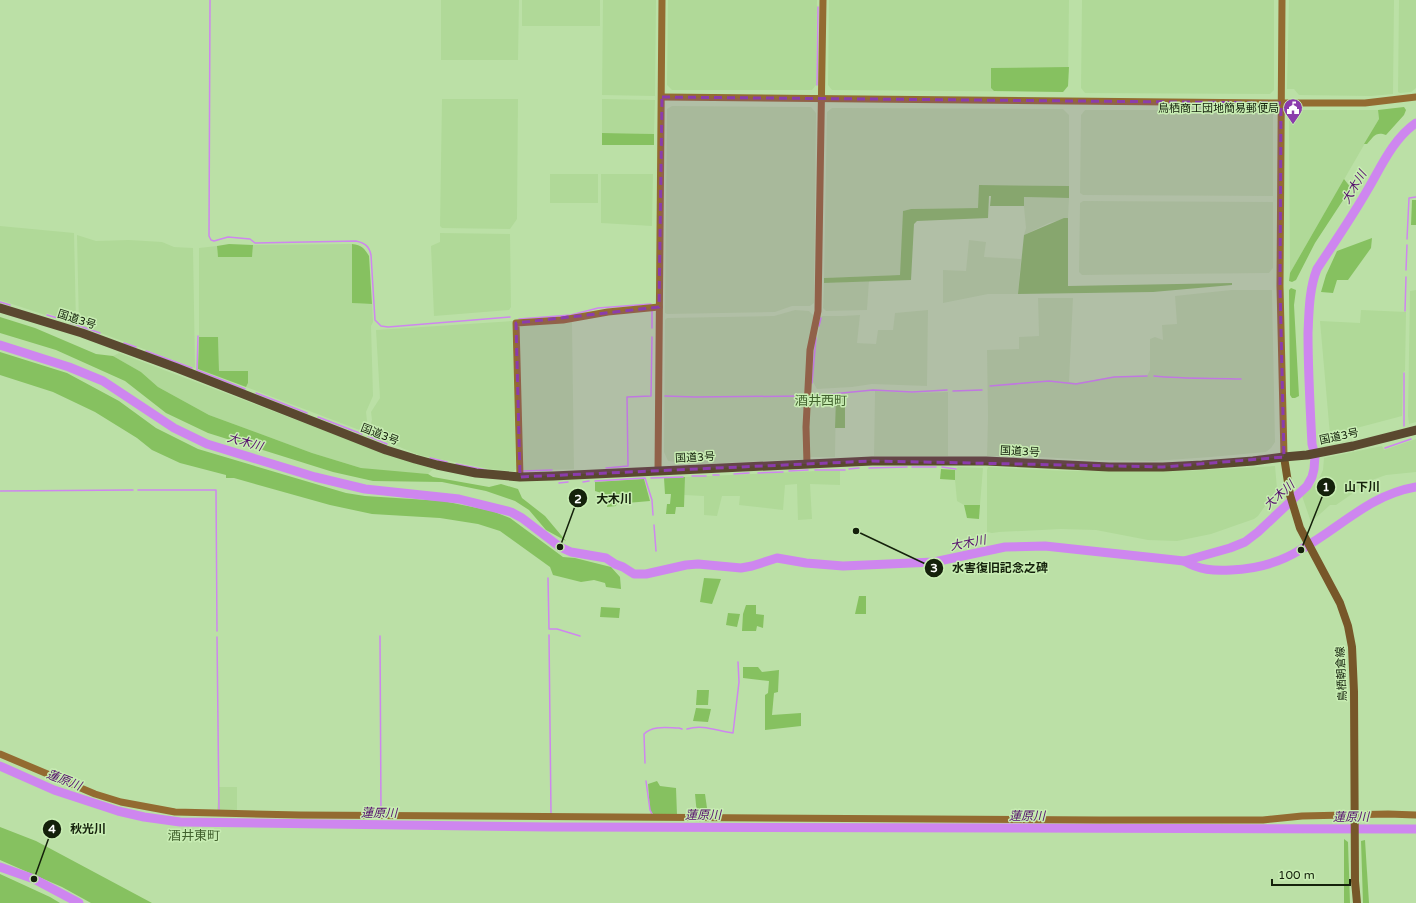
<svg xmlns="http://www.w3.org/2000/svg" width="1416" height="903" font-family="'Varela Round','Noto Sans JP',sans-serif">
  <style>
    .built { fill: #b0d998 }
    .green { fill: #86c160 }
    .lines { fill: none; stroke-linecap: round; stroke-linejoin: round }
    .stream { stroke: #ce86ef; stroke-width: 1.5 }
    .river { stroke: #ce86ef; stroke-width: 9 }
    .secondary { stroke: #936b31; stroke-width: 7 }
    .primary { stroke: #775729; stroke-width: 8 }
    .highway { stroke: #5a482f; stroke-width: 9 }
    .marked { fill: #8b3cac; fill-opacity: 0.2; stroke: #8b3cac; stroke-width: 3; stroke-dasharray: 8 5; stroke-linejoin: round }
    .labels { text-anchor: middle; stroke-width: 3; stroke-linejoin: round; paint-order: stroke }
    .poi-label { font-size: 11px; fill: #14210b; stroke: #c8edb3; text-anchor: end }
    .street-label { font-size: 11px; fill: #14210b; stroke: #c8edb3 }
    .water-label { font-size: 12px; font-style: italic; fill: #540d6d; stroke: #c8edb3 }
    .quarter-label { font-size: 13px; fill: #42622e; stroke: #c8edb3 }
    .leader { fill: none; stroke: #14210b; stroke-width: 1.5 }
    .callout-dot { fill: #14210b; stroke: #c8edb3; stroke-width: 1.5 }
    .mark-label { font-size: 12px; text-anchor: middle; font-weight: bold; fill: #fff }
    .callout-label { font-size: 12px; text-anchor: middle; font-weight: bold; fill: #14210b; stroke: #c8edb3; stroke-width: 3; stroke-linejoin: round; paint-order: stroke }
  </style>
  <rect width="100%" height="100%" fill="#bbe0a6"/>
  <g class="built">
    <polygon points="441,0 519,0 518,60 441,60"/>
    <rect x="522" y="0" width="78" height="26"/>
    <polygon points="603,0 656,0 655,96 602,95"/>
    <polygon points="668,0 817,0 816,85 812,90 672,90 667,85"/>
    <polygon points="829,0 1069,0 1068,86 1063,92 832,90 828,85"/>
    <polygon points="1082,0 1274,0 1274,90 1270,94 1085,93 1081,88"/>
    <polygon points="1289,0 1394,0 1393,94 1371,96 1299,95 1294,89 1287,89"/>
    <polygon points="1399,0 1416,0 1416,88 1411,92 1400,93 1398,92"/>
    <polygon points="442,99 518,99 517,219 510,229 442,228 440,226"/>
    <polygon points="602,99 655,100 654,134 602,133"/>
    <polygon points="672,106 811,107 816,113 814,303 810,306 792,306 775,312 667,314 665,313 667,109"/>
    <polygon points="832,108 1063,109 1069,115 1069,186 979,185 979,208 911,209 903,211 901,275 824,278 827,112"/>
    <polygon points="1085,110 1269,110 1273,114 1273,196 1083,195 1080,193 1081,115"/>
    <polygon points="1295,110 1378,110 1379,119 1290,273 1289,116"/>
    <rect x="550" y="174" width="48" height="29"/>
    <polygon points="601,174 653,174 652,226 601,223"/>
    <polygon points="1023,197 1069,198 1068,218 1049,223 1024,235 1026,228"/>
    <polygon points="1083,201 1273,202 1273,268 1269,273 1082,275 1079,272 1080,203"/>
    <polygon points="0,226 74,233 76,323 47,313 45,315 0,300"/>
    <polygon points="440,233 510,234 511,307 509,310 434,316 431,246 440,242"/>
    <polygon points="77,235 96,241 129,240 162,242 174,247 193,248 195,368 79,325"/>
    <polygon points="969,240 986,242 984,257 1021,259 1018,294 988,294 943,303 943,270 966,271"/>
    <polygon points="352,244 352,303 372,304 373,322 371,326 373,396 366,412 367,421 362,431 246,387 248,383 248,371 219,371 218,337 199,337 199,248 217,246 218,257 252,257 253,245"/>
    <polygon points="869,281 867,310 826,311 823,308 824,283"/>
    <polygon points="1231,290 1272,290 1275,442 1271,448 1266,452 1211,457 1154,461 1090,460 1024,456 987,456 988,417 987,350 1019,349 1019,337 1039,336 1038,298 1073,298 1069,382 1076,383 1113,377 1147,376 1150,370 1150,339 1155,337 1163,340 1162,325 1177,324 1175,296"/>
    <polygon points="1416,290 1416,422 1409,424 1408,416 1410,291"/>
    <polygon points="795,310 809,311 814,316 804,459 700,464 668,461 664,452 665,320 667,318 774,316"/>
    <polygon points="928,310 927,386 872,384 852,387 817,389 813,382 815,351 822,316 842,316 860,315 857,343 876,344 878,330 893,330 895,313"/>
    <polygon points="1361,310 1406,312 1405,371 1403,372 1402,416 1330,435 1320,321 1360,323"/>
    <polygon points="512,321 516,469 514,471 490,469 419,455 368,434 372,420 371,412 380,398 376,330"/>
    <polygon points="572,322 574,469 522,471 518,329 521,326"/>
    <polygon points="119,353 381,452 433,469 428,474 379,471 361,468 312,453 209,415 158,387 141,372 113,356"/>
    <polygon points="875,391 913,393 948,392 948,456 874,456"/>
    <polygon points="836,396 835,457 809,457 808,427 811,397"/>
    <polygon points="1416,439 1416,472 1386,475 1372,480 1336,505 1330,505 1311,522 1302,496 1318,481 1323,470 1324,458 1382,446 1384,450"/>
    <polygon points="1275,466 1277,489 1258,516 1254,519 1211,534 1177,541 1148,540 1096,530 1061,529 999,532 992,533 987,532 987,470 988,467 1067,471 1188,471"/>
    <polygon points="958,467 983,468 980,505 964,505 957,501 955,480 955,470"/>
    <polygon points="840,470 840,485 810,484 812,519 798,520 797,484 785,485 783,510 739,505 740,496 722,496 717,516 704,515 704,496 684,495 685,477"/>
    <polygon points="219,787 237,787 237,811 217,811"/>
  </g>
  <g class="green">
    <polygon points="1069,67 1068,86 1063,92 994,91 991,88 991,68"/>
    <path d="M 1404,107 L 1406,110 L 1404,115 L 1386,135 C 1376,131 1373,137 1367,144 L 1364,144 L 1379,119 L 1378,110 Z"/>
    <polygon points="602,133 654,134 654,145 602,145"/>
    <polygon points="1344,179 1351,188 1315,243 1296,280 1292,282 1289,281 1290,273"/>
    <polygon points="979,185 1069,186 1069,198 1024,197 1024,206 990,206 991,196 989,196 988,218 917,221 914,224 911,280 824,283 824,278 900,275 903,211 911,209 978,208"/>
    <polygon points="1412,200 1416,200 1416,225 1411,225"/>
    <polygon points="1064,218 1068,218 1068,286 1232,283 1232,285 1153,292 1018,294 1024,235"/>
    <polygon points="1372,238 1371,248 1348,280 1337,280 1333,293 1321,292 1326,275 1337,251"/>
    <polygon points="229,244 253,245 252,257 218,257 217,246"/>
    <path d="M 352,244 C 362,245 364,248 369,256 L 372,304 L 352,303 Z"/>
    <polygon points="1291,288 1296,290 1294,305 1299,396 1295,398 1292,398 1290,395 1289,290"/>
    <polygon points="0,317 35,328 96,354 113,356 141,372 158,387 209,415 312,453 361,468 428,474 433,477 489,487 501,484 518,489 522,498 545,516 566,541 546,530 529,510 515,501 486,491 442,482 373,481 333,472 208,433 166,413 125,381 56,350 0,333"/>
    <polygon points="199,337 218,337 219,371 248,371 248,383 246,387 198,369"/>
    <polygon points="0,352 67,373 119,401 156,428 198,449 346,493 365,496 443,501 492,511 510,518 563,557 575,558 611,567 620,577 621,589 606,587 605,583 594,580 581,582 553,575 550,567 500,531 478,524 440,518 372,514 330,505 234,478 226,478 226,475 180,463 152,450 137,438 95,412 53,392 0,375"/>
    <polygon points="845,394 845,428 835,428 836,396"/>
    <polygon points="941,469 955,470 955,480 940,479"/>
    <polygon points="685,477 684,507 676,507 675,514 666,514 667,504 670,504 671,494 665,494 664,478"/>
    <polygon points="644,479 650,501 627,503 626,496 618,495 616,506 607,507 608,495 595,491 595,482"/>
    <polygon points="964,505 980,505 979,519 967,518"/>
    <polygon points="704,578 721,579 712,604 700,602"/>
    <polygon points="859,596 866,596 866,614 855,614"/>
    <polygon points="746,605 756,605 756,614 764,615 763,628 757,626 756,631 742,631 743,614"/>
    <polygon points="601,607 620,608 619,618 600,617"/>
    <polygon points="728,613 740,614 737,627 726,625"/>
    <polygon points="743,667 758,667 762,672 779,670 778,692 774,693 772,715 801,713 801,726 765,730 765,695 768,693 769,681 743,678"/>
    <polygon points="697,690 709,690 708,705 696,705"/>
    <polygon points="696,708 711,709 708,722 693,721"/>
    <polygon points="657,781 660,786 676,788 677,815 654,815 650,810 648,784"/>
    <polygon points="695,794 705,794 708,815 697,815"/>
    <polygon points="0,827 36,841 152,903 91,903 62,887 0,860"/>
    <polygon points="1344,839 1348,842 1350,903 1344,903"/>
    <polygon points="1365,840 1369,903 1363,903 1361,841"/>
    <polygon points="0,874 50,897 60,903 0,903"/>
  </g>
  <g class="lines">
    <g class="stream">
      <path d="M 210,0 L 209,236 L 211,240 L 214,241 L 228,237 L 250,239 L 255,243 L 356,241 C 365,243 369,246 371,255 L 375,320 L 381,326 L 388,327 L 510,317"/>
      <polyline points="817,85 818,7"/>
      <polyline points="1407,239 1409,198 1416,197"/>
      <polyline points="1406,270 1407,245"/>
      <polyline points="0,302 10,305"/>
      <polyline points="1405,311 1406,277"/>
      <polyline points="47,315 61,319"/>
      <polyline points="519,319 571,315 598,308 651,304"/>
      <polyline points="71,323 100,333"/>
      <polyline points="819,326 821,318"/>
      <polyline points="652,328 652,311"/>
      <polyline points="198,336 197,370 245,389"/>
      <polyline points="124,343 136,347"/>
      <polyline points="146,351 192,368"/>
      <path d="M 1154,376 C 1183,379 1212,378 1241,379"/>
      <polyline points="812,383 816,338"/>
      <polyline points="990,386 1049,381 1076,384 1114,377 1147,376"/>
      <polyline points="953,391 982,390"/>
      <polyline points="256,393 307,413"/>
      <polyline points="665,396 695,397 804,396"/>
      <polyline points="811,396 873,390 912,392 947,390"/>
      <polyline points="318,417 362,434"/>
      <polyline points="1404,426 1404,373"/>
      <polyline points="368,436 387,444"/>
      <polyline points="1385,448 1411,439"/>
      <polyline points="430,458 447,462"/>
      <polyline points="456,464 486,470"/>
      <polyline points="912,467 936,467"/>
      <polyline points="942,467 956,469"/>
      <polyline points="606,468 628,466 627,397 651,396 652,337"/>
      <polyline points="869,468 907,467"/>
      <polyline points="849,469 859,468"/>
      <polyline points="815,470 845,470"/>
      <polyline points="523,471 552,470"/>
      <polyline points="789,471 808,470"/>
      <polyline points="758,473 783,472"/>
      <polyline points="734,474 749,473"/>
      <polyline points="713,475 719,475"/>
      <polyline points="692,476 706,476"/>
      <polyline points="651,478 683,477"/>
      <polyline points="595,481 645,478 652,500 653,515"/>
      <polyline points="583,482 589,481"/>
      <polyline points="559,483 568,482"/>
      <polyline points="138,490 216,490 217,631"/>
      <polyline points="0,491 133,490"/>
      <polyline points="654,525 656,551"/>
      <polyline points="548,578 549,629 557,629 580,636"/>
      <polyline points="549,635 551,814"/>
      <polyline points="380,636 381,813"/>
      <polyline points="217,637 219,810"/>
      <path d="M 687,729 C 703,724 717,731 733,733 L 739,682 L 738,662"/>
      <path d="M 645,763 L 644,734 C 653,725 668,728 679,728 L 682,729"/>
      <polyline points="646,781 650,810 652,814"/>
    </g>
    <g class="river">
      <path d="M 0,345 L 69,367 L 103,381 L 174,428 L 207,444 L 315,477 L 365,489 L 459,499 L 511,512 L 522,518 L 560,547 L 571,552 L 606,558 L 615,564 L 623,567 L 634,574 L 646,574 L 686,565 L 698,564 L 741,568 L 752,566 L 777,558 L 806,563 L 843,566 L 934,562 L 1005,547 L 1045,546 L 1184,561 L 1230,548 L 1245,542 L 1258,532 L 1307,486 L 1312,477 L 1314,469 L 1315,456 L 1312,444 C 1310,407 1308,370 1308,333 C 1309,312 1309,289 1317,269 C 1334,243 1352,217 1368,189 C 1381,167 1393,139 1416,123"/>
      <path d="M 1184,561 C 1199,570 1214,571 1231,570 C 1256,569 1279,563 1300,550 C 1340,528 1369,495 1416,487"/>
      <polyline points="0,766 54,790 118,811 144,817 180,822 550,827 1416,829"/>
      <polyline points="0,867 34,879 79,903"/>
    </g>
    <g class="secondary">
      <polyline points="1282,0 1280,286 1284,457"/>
      <polyline points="662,97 1281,103 1365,103 1416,97"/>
      <polyline points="807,464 806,427 810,350 818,311 823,0"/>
      <polyline points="658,471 662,0"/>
      <polyline points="520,477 516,323 563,320 608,312 659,307"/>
      <polyline points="0,754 95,794 121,802 175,812 300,815 1100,820 1263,820 1302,816 1388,814 1416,815"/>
    </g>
    <polyline class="primary" points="1284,457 1290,495 1300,528 1340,603 1348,626 1352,647 1354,692 1355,881 1357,903"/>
    <polyline class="highway" points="0,308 82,333 177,368 386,450 415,459 437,465 476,473 520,477 553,476 872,461 986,461 1109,467 1163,467 1202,465 1253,461 1284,457 1307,455 1353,446 1416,430"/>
  </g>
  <path class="marked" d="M 662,97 L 1281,103 L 1280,286 L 1284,457 L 1163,467 L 872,461 L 520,477 L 516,323 L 659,307 Z"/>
  <defs>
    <symbol id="civic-pin" viewBox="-11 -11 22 30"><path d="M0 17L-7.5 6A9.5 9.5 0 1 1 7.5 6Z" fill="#8b3cac" stroke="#c8edb3"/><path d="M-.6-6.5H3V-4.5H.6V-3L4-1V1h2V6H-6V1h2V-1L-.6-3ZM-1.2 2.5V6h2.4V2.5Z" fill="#fff"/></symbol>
  </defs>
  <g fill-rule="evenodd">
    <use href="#civic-pin" x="1282" y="97" width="22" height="30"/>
  </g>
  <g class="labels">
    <g class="poi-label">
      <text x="1279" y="112">鳥栖商工団地簡易郵便局</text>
    </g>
    <g class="street-label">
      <text transform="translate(77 319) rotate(18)" y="4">国道3号</text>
      <text transform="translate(380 434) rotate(21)" y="4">国道3号</text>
      <text transform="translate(1339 436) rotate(-12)" y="4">国道3号</text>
      <text transform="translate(1020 451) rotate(3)" y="4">国道3号</text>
      <text transform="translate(695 457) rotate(-3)" y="4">国道3号</text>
      <text transform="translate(1341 674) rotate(-93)" y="4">鳥栖朝倉線</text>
    </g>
    <g class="water-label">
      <text transform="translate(1354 187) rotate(-59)" y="4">大木川</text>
      <text transform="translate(245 442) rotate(16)" y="4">大木川</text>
      <text transform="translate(1279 495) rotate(-42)" y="4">大木川</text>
      <text transform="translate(968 543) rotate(-11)" y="4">大木川</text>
      <text transform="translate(64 780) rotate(21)" y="4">蓮原川</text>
      <text transform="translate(379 813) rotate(1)" y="4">蓮原川</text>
      <text x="703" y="819">蓮原川</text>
      <text x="1027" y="820">蓮原川</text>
      <text x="1351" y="821">蓮原川</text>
    </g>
    <g class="quarter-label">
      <text x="821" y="405">酒井西町</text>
      <text x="194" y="840">酒井東町</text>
    </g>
  </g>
  <path class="leader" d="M1301 550L1326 487M560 547L578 498M856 531L934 568M34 879L52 829"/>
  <g class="callout-dot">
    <circle cx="1301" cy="550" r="4"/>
    <circle cx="560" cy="547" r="4"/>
    <circle cx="856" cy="531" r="4"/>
    <circle cx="34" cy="879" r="4"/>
    <circle cx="1326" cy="487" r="10"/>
    <circle cx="578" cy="498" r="10"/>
    <circle cx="934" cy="568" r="10"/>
    <circle cx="52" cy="829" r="10"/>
  </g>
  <g class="mark-label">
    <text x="1326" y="491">1</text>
    <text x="578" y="503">2</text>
    <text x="934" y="572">3</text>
    <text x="52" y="833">4</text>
  </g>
  <g class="callout-label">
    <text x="1362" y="491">山下川</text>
    <text x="614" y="503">大木川</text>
    <text x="1000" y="572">水害復旧記念之碑</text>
    <text x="88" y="833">秋光川</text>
  </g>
  <path d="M1272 879v6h78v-6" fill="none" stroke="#14210b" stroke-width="2"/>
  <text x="1278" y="879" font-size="12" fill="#14210b" stroke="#c8edb3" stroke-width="3" paint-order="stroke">100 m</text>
</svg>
